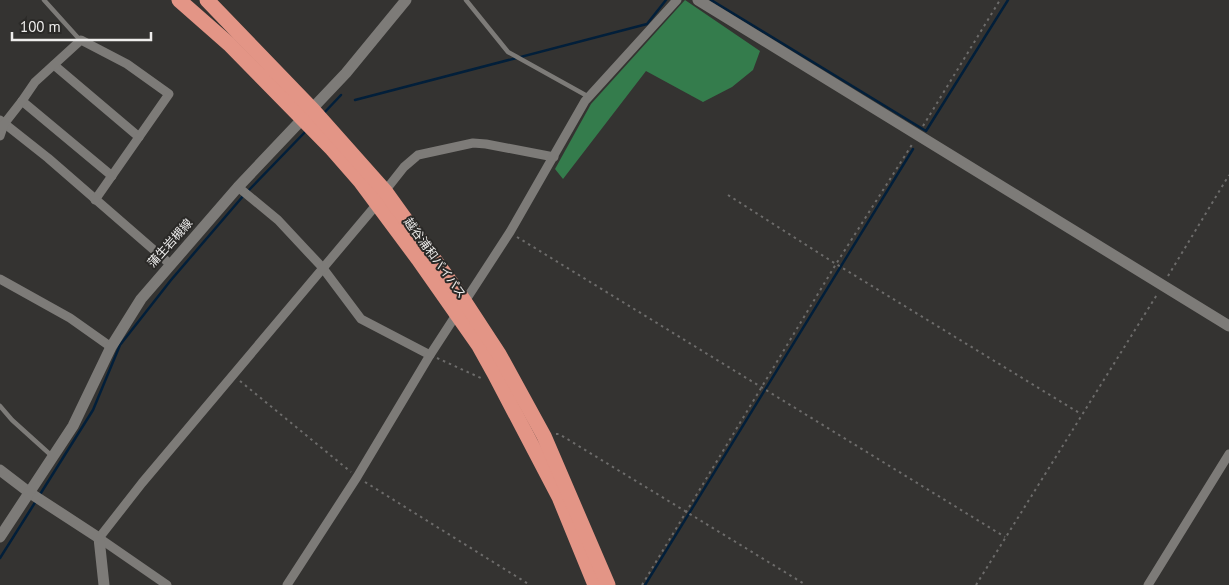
<svg xmlns="http://www.w3.org/2000/svg" width="1229" height="585" font-family="'PT Sans','Noto Sans JP',sans-serif">
  <style>
    .forest { fill: #347c4c }
    .lines { fill: none; stroke-linecap: round; stroke-linejoin: round }
    .stream { stroke: #021f3a; stroke-width: 2.5 }
    .path { stroke: #6d6c6b; stroke-width: 2; stroke-dasharray: 2.5 4; stroke-linecap: butt }
    .lane { stroke: #7d7b78; stroke-width: 4.5 }
    .street { stroke: #7d7b78; stroke-width: 9 }
    .secondary { stroke: #7d7b78; stroke-width: 11 }
    .highway { stroke: #e39586; stroke-width: 15 }
    .labels { text-anchor: middle; stroke-width: 4; stroke-linejoin: round; paint-order: stroke }
    .street-label { font-size: 12px; fill: #eeedec; stroke: #2a2927 }
  </style>
  <rect width="100%" height="100%" fill="#343331"/>
  <polygon class="forest" points="685,0 760,51 753,70 732,87 703,102 646,71 563,179 555,169 591,104"/>
  <g class="lines">
    <g class="stream">
      <polyline points="711,0 926,131 1008,0"/>
      <polyline points="355,100 647,24 666,0"/>
      <polyline points="323,114 341,95"/>
      <polyline points="248,191 307,130"/>
      <polyline points="39,496 93,410 120,345 171,280 244,195"/>
      <polyline points="0,558 36,501"/>
      <polyline points="645,585 913,149"/>
    </g>
    <g class="path">
      <polyline points="923,126 1000,0"/>
      <polyline points="728,195 836,264 1081,414"/>
      <polyline points="517,237 1005,537"/>
      <polyline points="1168,276 1229,175"/>
      <polyline points="437,358 483,379"/>
      <polyline points="240,381 351,472"/>
      <polyline points="556,434 559,434 806,585"/>
      <polyline points="365,482 530,585"/>
      <polyline points="642,585 836,264 913,143"/>
      <polyline points="976,585 1158,293"/>
    </g>
    <g class="lane">
      <polyline points="44,0 80,40"/>
      <polyline points="466,0 508,52 589,97"/>
      <polyline points="0,406 12,420 53,457"/>
    </g>
    <g class="street">
      <polyline points="54,65 139,137"/>
      <polyline points="22,101 112,176"/>
      <polyline points="0,120 48,158 170,264"/>
      <polyline points="0,136 4,124 22,101 35,82 81,40 127,64 169,94 95,200"/>
      <polyline points="238,187 278,220 306,250 322,267 361,319 430,355"/>
      <polyline points="385,191 404,167 418,155 473,143 486,144 554,157"/>
      <polyline points="0,279 70,318 111,347"/>
      <polyline points="167,585 99,538 142,483 377,204"/>
      <polyline points="287,585 357,477 430,355 510,232 585,101 677,0"/>
      <polyline points="1148,585 1229,454"/>
    </g>
    <g class="secondary">
      <polyline points="698,0 1229,326"/>
      <polyline points="0,470 30,493 99,538 104,585"/>
      <polyline points="0,537 73,426 111,347 141,299 238,187 346,73 406,0"/>
    </g>
    <g class="highway">
      <polyline points="179,0 229,44 332,149 360,181 418,259 479,346 494,373 559,497 595,585"/>
      <polyline points="207,0 313,110 385,191 465,302 499,354 544,436 608,585"/>
    </g>
  </g>
  <g class="labels">
    <g class="street-label">
      <text transform="translate(170 243) rotate(-48)" y="4">蒲生岩槻線</text>
      <text transform="translate(435 258) rotate(54)" y="4">越谷浦和バイパス</text>
    </g>
  </g>
  <path d="M12 32v8h139v-8" fill="none" stroke="#eeedec" stroke-width="2.5"/>
  <text x="20" y="32" font-size="15" fill="#eeedec" stroke="#2a2927" stroke-width="4" paint-order="stroke">100 m</text>
</svg>
